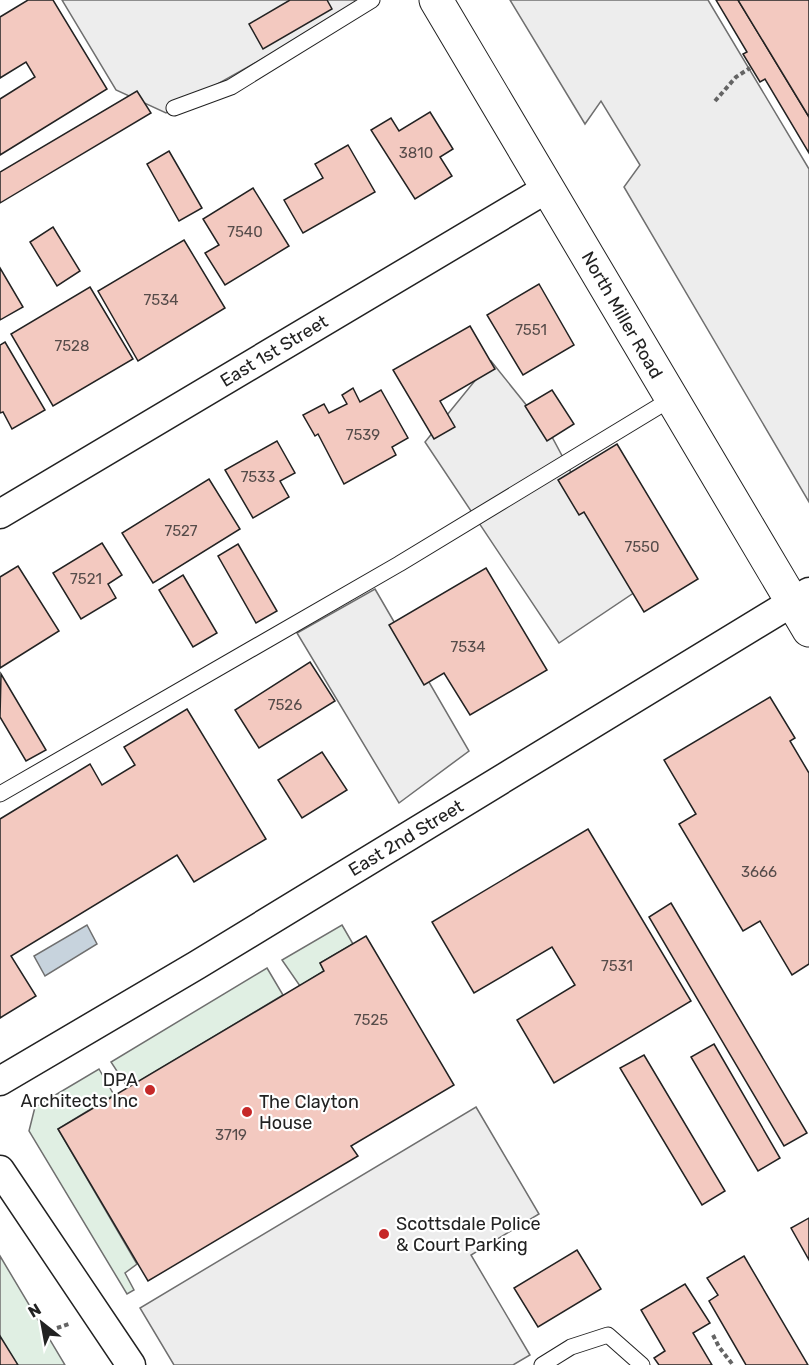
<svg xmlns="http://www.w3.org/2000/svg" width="809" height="1365" font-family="Rubik,sans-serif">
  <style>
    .green { fill: #e0efe3; stroke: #6f6f6f; stroke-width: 1.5 }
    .parking { fill: #ededed; stroke: #6f6f6f; stroke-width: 1.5 }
    .water { fill: #c7d3dd; stroke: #6f6f6f; stroke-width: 1.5 }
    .building { fill: #f3c9c0; stroke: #222; stroke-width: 1.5 }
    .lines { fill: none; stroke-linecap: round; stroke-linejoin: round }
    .service-casing { stroke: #222; stroke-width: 17 }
    .minor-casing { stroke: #222; stroke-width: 31 }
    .tertiary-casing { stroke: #222; stroke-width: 35 }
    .path { stroke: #646464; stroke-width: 4; stroke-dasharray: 4.5 3; stroke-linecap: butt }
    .service { stroke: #fff; stroke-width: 15 }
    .minor { stroke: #fff; stroke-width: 28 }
    .tertiary { stroke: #fff; stroke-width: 33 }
    .poi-dot { fill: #c62828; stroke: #fff; stroke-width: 2 }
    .labels { text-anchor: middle; stroke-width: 4.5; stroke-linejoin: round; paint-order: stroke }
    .number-label { font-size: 15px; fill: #564c4a }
    .street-label { font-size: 18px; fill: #222; stroke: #fff }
    .poi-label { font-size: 18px; fill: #222; stroke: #fff; text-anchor: start }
  </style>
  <rect width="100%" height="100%" fill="#fff"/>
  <g class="green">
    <polygon points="342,925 353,944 320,963 324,971 300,986 282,960"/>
    <polygon points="267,968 283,995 128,1088 111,1062"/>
    <polygon points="99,1069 114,1095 58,1129 137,1264 125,1273 134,1290 127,1294 29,1131 35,1107"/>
    <polygon points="0,1256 65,1365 0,1365"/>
  </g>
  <g class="parking">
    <polygon points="62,0 354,0 358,5 166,113 116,90"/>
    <polygon points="510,0 708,0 809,169 809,502 624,187 640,165 601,101 585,124"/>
    <polygon points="491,361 552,437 635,592 559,643 425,442"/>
    <polygon points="375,589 469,751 399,803 297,633"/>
    <polygon points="476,1107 539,1214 471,1255 530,1355 513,1365 174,1365 140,1308"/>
  </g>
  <polygon class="water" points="87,925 97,944 45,976 34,956"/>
  <g class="building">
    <polygon points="28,0 53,0 107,89 0,155 0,99 35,77 26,62 0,78 0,17"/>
    <polygon points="290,0 327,0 332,9 263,49 249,24"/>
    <polygon points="716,0 738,0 809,117 809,153 765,79 760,82 743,54 747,52"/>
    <polygon points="738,0 809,0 809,117"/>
    <polygon points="137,91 151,113 0,203 0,172"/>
    <polygon points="430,112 453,149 440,157 452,176 415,199 371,130 391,118 399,131"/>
    <polygon points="348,145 375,192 303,233 284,200 323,178 315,164"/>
    <polygon points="169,151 202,208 179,221 147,164"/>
    <polygon points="253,188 289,246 225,285 205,253 219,245 203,219"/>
    <polygon points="53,227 80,271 57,286 30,242"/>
    <polygon points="184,240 225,308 138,361 98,291"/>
    <polygon points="0,268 23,307 0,320"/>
    <polygon points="539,284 574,345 523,375 487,315"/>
    <polygon points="90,287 133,359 53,406 11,334"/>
    <polygon points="470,326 495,369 440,401 455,427 434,439 393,370"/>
    <polygon points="5,342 45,410 12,429 3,412 0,413 0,345"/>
    <polygon points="353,388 360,402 381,390 408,438 392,447 396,455 344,484 318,434 315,436 303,415 324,404 329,413 347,404 342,395"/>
    <polygon points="552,390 574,424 547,441 525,406"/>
    <polygon points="277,441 295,473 280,481 289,497 253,518 225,470"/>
    <polygon points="617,444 698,579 644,612 584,512 579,515 558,480"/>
    <polygon points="209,479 240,529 153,583 122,533"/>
    <polygon points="102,543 122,575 108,584 116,598 81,619 53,573"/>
    <polygon points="238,544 277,611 256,623 218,556"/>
    <polygon points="18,566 59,631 0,668 0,577"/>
    <polygon points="486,568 547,670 470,715 444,673 424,685 389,625"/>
    <polygon points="183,575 217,633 193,647 159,590"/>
    <polygon points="310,662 335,701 259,748 235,710"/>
    <polygon points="1,674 46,750 26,761 0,717"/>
    <polygon points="770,697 795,738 790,741 809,773 809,964 792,975 760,921 743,931 679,824 696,814 664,760"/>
    <polygon points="187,709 266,839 194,882 177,855 11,956 36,996 0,1018 0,819 90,764 102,785 135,765 124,747"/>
    <polygon points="322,752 347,790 302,818 278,780"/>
    <polygon points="588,829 691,1001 554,1083 517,1020 575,985 552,947 474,993 432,922"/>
    <polygon points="671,903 807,1133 784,1146 649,917"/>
    <polygon points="366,936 454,1085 351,1146 358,1156 148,1281 58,1129 324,971 320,963"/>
    <polygon points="714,1044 780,1158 758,1171 691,1057"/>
    <polygon points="644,1055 725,1191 702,1205 620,1068"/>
    <polygon points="809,1218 809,1260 791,1228"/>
    <polygon points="577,1250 601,1289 538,1327 514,1288"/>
    <polygon points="744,1256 808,1365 746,1365 709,1301 718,1295 707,1278"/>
    <polygon points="685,1284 710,1323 693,1333 712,1365 659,1365 654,1358 665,1351 641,1310"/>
    <polygon points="0,1336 18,1365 0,1365"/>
  </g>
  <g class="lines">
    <defs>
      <g id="service">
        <polyline points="174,108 231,87 372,0"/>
        <polyline points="0,794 399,564 671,399"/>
        <polyline points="542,1365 571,1347 608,1335 642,1365"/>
      </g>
      <g id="minor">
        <polyline points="0,514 548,188"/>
        <polyline points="0,1081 197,965 809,592"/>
        <polyline points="0,1170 131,1365"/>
      </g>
      <polyline id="tertiary" points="436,0 809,630"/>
    </defs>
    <use href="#service" class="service-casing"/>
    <use href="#minor" class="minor-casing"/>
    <use href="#tertiary" class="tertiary-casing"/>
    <g class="path">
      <polyline points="715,101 736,77 750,68"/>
      <polyline points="57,1328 69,1324"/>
      <polyline points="713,1335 719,1347 733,1365"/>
    </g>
    <use href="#service" class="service"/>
    <use href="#minor" class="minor"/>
    <use href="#tertiary" class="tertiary"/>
  </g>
  <g class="poi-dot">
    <circle cx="150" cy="1090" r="6"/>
    <circle cx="247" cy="1112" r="6"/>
    <circle cx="384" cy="1234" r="6"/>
  </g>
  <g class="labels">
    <g class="number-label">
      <text x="416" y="158">3810</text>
      <text x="245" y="237">7540</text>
      <text x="161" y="305">7534</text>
      <text x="531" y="335">7551</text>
      <text x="72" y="351">7528</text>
      <text x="363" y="440">7539</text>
      <text x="258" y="482">7533</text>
      <text x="181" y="536">7527</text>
      <text x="642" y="552">7550</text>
      <text x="86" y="584">7521</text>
      <text x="468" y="652">7534</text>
      <text x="285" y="710">7526</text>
      <text x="759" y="877">3666</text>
      <text x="617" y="971">7531</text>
      <text x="371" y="1025">7525</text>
      <text x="231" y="1140">3719</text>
    </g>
    <g class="street-label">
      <text transform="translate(622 315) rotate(60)" y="6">North Miller Road</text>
      <text transform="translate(274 351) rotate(-31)" y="6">East 1st Street</text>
      <text transform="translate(406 838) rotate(-31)" y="6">East 2nd Street</text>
    </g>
    <g class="poi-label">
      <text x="138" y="1086" text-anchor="end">DPA<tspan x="138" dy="21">Architects Inc</tspan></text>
      <text x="259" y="1108">The Clayton<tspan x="259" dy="21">House</tspan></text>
      <text x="396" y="1230">Scottsdale Police<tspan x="396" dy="21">&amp; Court Parking</tspan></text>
    </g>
  </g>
  <g transform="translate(42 1323) rotate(329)" stroke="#ffffff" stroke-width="4.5" paint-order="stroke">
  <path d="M0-4.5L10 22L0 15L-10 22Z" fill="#222222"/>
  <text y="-9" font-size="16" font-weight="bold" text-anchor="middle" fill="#222222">N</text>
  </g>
</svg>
